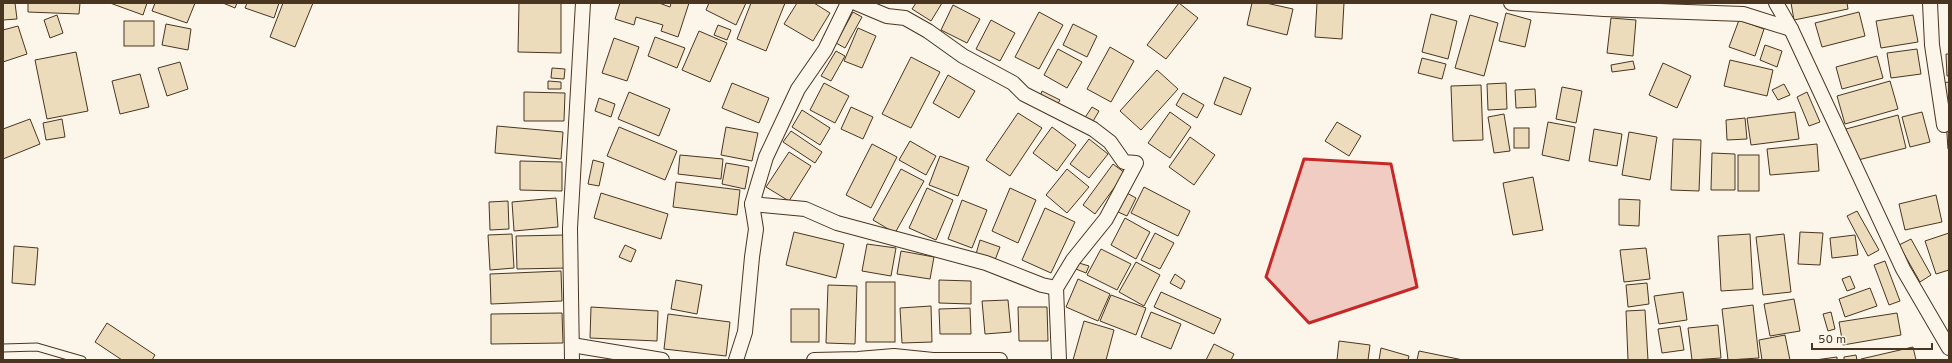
<svg xmlns="http://www.w3.org/2000/svg" width="1952" height="363" font-family="Overpass,sans-serif">
  <style>
    .building { fill: #ecdcbc; stroke: #4a3520 }
    .lines { fill: none; stroke-linecap: round; stroke-linejoin: round }
    .lane-casing { stroke: #4a3520; stroke-width: 9 }
    .street-casing { stroke: #4a3520; stroke-width: 16 }
    .lane { stroke: #fbf6e9; stroke-width: 7 }
    .street { stroke: #fbf6e9; stroke-width: 14 }
    .marked { fill: #c62828; fill-opacity: 0.2; stroke: #c62828; stroke-width: 3; stroke-linejoin: round }
  </style>
  <rect width="100%" height="100%" fill="#fbf6e9"/>
  <g class="building">
    <polygon points="3,3 15,3 17,19 3,20"/>
    <polygon points="28,3 80,3 79,14 28,12"/>
    <polygon points="110,3 147,3 143,15"/>
    <polygon points="155,3 195,3 187,23 152,11"/>
    <polygon points="223,3 237,3 235,8"/>
    <polygon points="247,3 279,3 274,18 245,8"/>
    <polygon points="283,3 313,3 295,47 270,37"/>
    <polygon points="519,3 561,3 561,53 518,52"/>
    <polygon points="620,3 659,3 670,7 671,3 689,3 678,37 661,31 663,25 636,17 634,25 615,19"/>
    <polygon points="709,3 746,3 736,25 706,10"/>
    <polygon points="751,3 785,3 766,51 737,39"/>
    <polygon points="797,3 814,3 830,13 813,41 784,24"/>
    <polygon points="916,3 942,3 931,21 912,9"/>
    <polygon points="1179,3 1198,18 1166,59 1147,45"/>
    <polygon points="1252,3 1266,3 1293,9 1287,35 1247,25"/>
    <polygon points="1317,3 1344,3 1342,39 1315,37"/>
    <polygon points="1791,3 1847,3 1848,9 1794,20"/>
    <polygon points="953,5 980,19 967,43 941,30"/>
    <polygon points="853,12 862,17 845,48 836,43"/>
    <polygon points="1039,12 1063,25 1039,69 1015,57"/>
    <polygon points="1859,12 1865,36 1822,47 1815,23"/>
    <polygon points="1506,13 1531,20 1525,47 1499,41"/>
    <polygon points="1431,14 1457,21 1448,59 1422,52"/>
    <polygon points="57,15 63,33 50,38 44,20"/>
    <polygon points="1470,15 1498,23 1484,76 1455,68"/>
    <polygon points="1913,15 1918,42 1881,48 1876,21"/>
    <polygon points="1611,18 1636,20 1633,56 1607,53"/>
    <polygon points="991,20 1015,33 1000,61 976,49"/>
    <polygon points="1739,20 1764,29 1755,56 1729,47"/>
    <rect x="124" y="21" width="30" height="25"/>
    <polygon points="166,24 191,29 188,50 162,45"/>
    <polygon points="1073,24 1097,36 1087,57 1063,45"/>
    <polygon points="718,25 731,30 727,40 714,35"/>
    <polygon points="18,26 27,54 3,62 3,30"/>
    <polygon points="858,28 876,36 862,68 844,61"/>
    <polygon points="699,31 727,43 710,82 682,70"/>
    <polygon points="655,37 685,48 677,68 648,56"/>
    <polygon points="614,38 639,47 627,81 602,73"/>
    <polygon points="1765,45 1782,51 1777,67 1760,60"/>
    <polygon points="1110,47 1134,61 1111,102 1087,89"/>
    <polygon points="1058,49 1082,62 1067,88 1044,75"/>
    <polygon points="1917,49 1921,74 1891,78 1887,53"/>
    <polygon points="836,51 845,56 831,81 821,76"/>
    <polygon points="76,52 88,111 47,119 35,60"/>
    <polygon points="1946,54 1949,54 1949,76 1947,76"/>
    <polygon points="1877,56 1883,78 1842,89 1836,67"/>
    <polygon points="911,57 940,72 911,128 882,114"/>
    <polygon points="1422,58 1446,64 1442,79 1418,73"/>
    <polygon points="1730,60 1773,70 1767,96 1724,86"/>
    <polygon points="1633,61 1635,69 1612,72 1611,65"/>
    <polygon points="180,62 188,89 167,96 158,68"/>
    <polygon points="1663,63 1691,76 1677,108 1649,95"/>
    <polygon points="552,68 565,69 564,79 551,78"/>
    <polygon points="1157,70 1178,89 1141,130 1120,111"/>
    <polygon points="140,74 149,107 120,114 112,81"/>
    <polygon points="948,75 975,91 959,118 933,103"/>
    <polygon points="1224,77 1251,88 1241,115 1214,104"/>
    <polygon points="548,81 561,82 561,89 548,89"/>
    <polygon points="1890,81 1898,109 1845,124 1837,96"/>
    <polygon points="1949,82 1949,115 1941,83"/>
    <polygon points="732,83 769,98 759,123 722,108"/>
    <polygon points="824,83 849,96 835,123 810,110"/>
    <polygon points="1506,83 1507,109 1488,110 1487,84"/>
    <polygon points="1784,84 1790,95 1778,100 1772,90"/>
    <polygon points="1481,85 1483,140 1453,141 1451,86"/>
    <polygon points="1562,87 1582,91 1576,123 1556,119"/>
    <polygon points="1535,89 1536,107 1516,108 1515,90"/>
    <polygon points="1042,91 1060,100 1056,107 1039,99"/>
    <polygon points="524,92 565,93 564,121 524,121"/>
    <polygon points="629,92 670,109 659,136 618,119"/>
    <polygon points="1807,92 1820,122 1809,126 1797,97"/>
    <polygon points="1183,93 1204,105 1197,118 1176,105"/>
    <polygon points="599,98 615,104 611,117 595,111"/>
    <polygon points="851,107 873,117 863,139 841,129"/>
    <polygon points="1092,107 1099,111 1092,123 1084,119"/>
    <polygon points="802,110 830,128 820,145 792,127"/>
    <polygon points="1170,112 1191,127 1170,158 1148,143"/>
    <polygon points="1795,112 1799,139 1751,145 1747,118"/>
    <polygon points="1922,112 1930,142 1910,147 1902,117"/>
    <polygon points="1018,113 1042,128 1010,176 986,160"/>
    <polygon points="1504,114 1510,151 1494,153 1488,117"/>
    <polygon points="1898,115 1906,148 1854,161 1846,129"/>
    <polygon points="1745,118 1747,139 1727,140 1726,120"/>
    <polygon points="30,119 40,144 3,159 3,129"/>
    <polygon points="62,119 65,137 46,140 43,123"/>
    <polygon points="1946,120 1949,120 1949,149 1948,149"/>
    <polygon points="1337,122 1361,136 1349,156 1325,141"/>
    <polygon points="1548,122 1575,127 1569,161 1542,155"/>
    <polygon points="497,126 563,132 561,159 495,153"/>
    <polygon points="619,127 677,151 665,180 607,156"/>
    <polygon points="726,127 758,133 752,161 721,155"/>
    <polygon points="1052,127 1076,145 1057,171 1033,153"/>
    <rect x="1514" y="128" width="15" height="20"/>
    <polygon points="1594,129 1622,134 1617,166 1589,161"/>
    <polygon points="791,131 822,152 815,163 783,142"/>
    <polygon points="1629,132 1657,137 1650,180 1622,175"/>
    <polygon points="1190,137 1215,155 1194,185 1169,167"/>
    <polygon points="1089,139 1108,154 1089,178 1070,164"/>
    <polygon points="1673,139 1701,140 1699,191 1671,190"/>
    <polygon points="910,141 936,156 926,175 899,160"/>
    <polygon points="872,144 897,157 871,208 846,195"/>
    <polygon points="1817,144 1819,171 1770,175 1767,149"/>
    <polygon points="789,152 811,166 789,201 766,187"/>
    <polygon points="1712,153 1735,154 1735,190 1711,190"/>
    <polygon points="680,155 723,159 721,179 678,174"/>
    <rect x="1738" y="155" width="21" height="36"/>
    <polygon points="940,156 969,167 958,196 929,185"/>
    <polygon points="593,160 604,163 599,186 588,184"/>
    <polygon points="520,161 562,162 562,191 520,190"/>
    <polygon points="726,163 749,167 745,189 722,184"/>
    <polygon points="1113,164 1125,173 1095,214 1083,205"/>
    <polygon points="901,169 924,181 895,233 873,220"/>
    <polygon points="1067,169 1089,187 1067,213 1046,195"/>
    <polygon points="1533,177 1543,230 1513,235 1503,183"/>
    <polygon points="676,182 740,190 737,215 673,207"/>
    <polygon points="1144,187 1190,211 1178,236 1131,213"/>
    <polygon points="927,188 953,200 936,240 909,228"/>
    <polygon points="1010,188 1036,200 1018,243 992,231"/>
    <polygon points="1125,192 1136,198 1127,216 1116,211"/>
    <polygon points="601,193 668,214 661,239 594,218"/>
    <polygon points="1936,195 1942,222 1905,230 1899,204"/>
    <polygon points="556,198 558,227 514,231 512,202"/>
    <polygon points="1619,199 1640,200 1639,226 1619,225"/>
    <polygon points="962,200 987,210 972,248 948,239"/>
    <polygon points="508,201 509,229 490,230 489,202"/>
    <polygon points="1045,208 1075,222 1051,273 1022,260"/>
    <polygon points="1857,211 1879,250 1868,256 1847,216"/>
    <polygon points="1125,218 1150,232 1136,259 1111,245"/>
    <polygon points="794,232 844,244 836,278 786,265"/>
    <polygon points="1800,232 1823,233 1820,265 1798,264"/>
    <polygon points="1155,233 1174,243 1160,269 1141,260"/>
    <polygon points="1949,233 1949,270 1936,274 1925,241"/>
    <polygon points="512,234 514,268 490,270 488,235"/>
    <polygon points="1750,234 1753,289 1721,291 1718,236"/>
    <polygon points="1784,234 1791,292 1763,295 1756,237"/>
    <polygon points="565,235 566,268 517,269 516,236"/>
    <polygon points="1855,235 1858,255 1832,258 1830,238"/>
    <polygon points="1911,239 1931,275 1920,282 1899,245"/>
    <polygon points="980,240 1000,247 995,260 976,254"/>
    <polygon points="867,244 896,248 891,276 862,271"/>
    <polygon points="625,245 636,250 631,262 619,257"/>
    <polygon points="14,246 38,248 35,285 12,283"/>
    <polygon points="1646,248 1650,279 1624,282 1620,250"/>
    <polygon points="1101,249 1131,264 1117,290 1087,275"/>
    <polygon points="901,251 934,257 930,279 897,274"/>
    <polygon points="1885,261 1900,301 1889,305 1874,265"/>
    <polygon points="1136,262 1160,275 1144,306 1119,292"/>
    <polygon points="1079,263 1089,266 1086,273 1076,269"/>
    <polygon points="561,271 562,301 491,304 490,274"/>
    <polygon points="1175,274 1185,281 1181,289 1170,283"/>
    <polygon points="1850,276 1855,288 1847,291 1842,279"/>
    <polygon points="1078,279 1110,294 1098,321 1066,307"/>
    <polygon points="676,280 702,285 697,314 671,309"/>
    <polygon points="939,280 971,281 971,304 939,303"/>
    <rect x="866" y="282" width="29" height="60"/>
    <polygon points="1647,283 1649,304 1628,307 1626,285"/>
    <polygon points="828,285 857,286 855,344 826,343"/>
    <polygon points="1870,288 1877,306 1845,317 1839,299"/>
    <polygon points="1161,292 1221,319 1214,334 1154,307"/>
    <polygon points="1683,292 1687,320 1659,324 1654,296"/>
    <polygon points="1111,295 1146,308 1136,335 1100,321"/>
    <polygon points="1794,299 1800,331 1770,336 1764,304"/>
    <polygon points="1008,300 1011,332 985,334 982,301"/>
    <polygon points="1753,305 1759,358 1728,360 1722,309"/>
    <polygon points="931,306 932,342 902,343 900,308"/>
    <polygon points="591,307 658,311 657,341 590,338"/>
    <polygon points="1018,307 1047,307 1048,341 1019,341"/>
    <polygon points="970,308 971,334 940,334 939,309"/>
    <rect x="791" y="309" width="28" height="33"/>
    <polygon points="1645,310 1648,360 1628,360 1626,311"/>
    <polygon points="1151,312 1181,324 1171,349 1141,337"/>
    <polygon points="1831,312 1835,329 1828,331 1823,314"/>
    <polygon points="562,313 563,343 491,344 491,314"/>
    <polygon points="1897,313 1901,335 1843,345 1839,322"/>
    <polygon points="668,314 730,322 726,356 664,349"/>
    <polygon points="1084,321 1114,330 1106,360 1073,360"/>
    <polygon points="107,323 155,355 152,360 122,360 95,342"/>
    <polygon points="1718,325 1721,358 1692,360 1688,328"/>
    <polygon points="1680,326 1684,350 1662,353 1658,329"/>
    <polygon points="1785,335 1790,360 1762,360 1759,340"/>
    <polygon points="1339,341 1370,345 1368,360 1337,360"/>
    <polygon points="1214,344 1234,354 1231,360 1206,360"/>
    <polygon points="1913,347 1916,360 1862,360 1861,359"/>
    <polygon points="1381,348 1409,356 1408,360 1379,360"/>
    <polygon points="1419,351 1463,360 1417,360"/>
    <polygon points="1856,355 1857,360 1844,360 1844,357"/>
    <polygon points="1837,357 1837,360 1815,360"/>
  </g>
  <g class="lines">
    <defs>
      <polyline id="lane" points="3,348 37,347 82,360"/>
      <g id="street">
        <polyline points="856,3 887,16 905,18 928,31 963,56 1013,83 1024,94 1093,129 1110,142 1124,162 1136,163 1106,219 1073,260 1056,288 1059,360"/>
        <polyline points="1511,3 1604,9 1743,14 1791,29"/>
        <polyline points="1776,3 1791,29 1903,269 1949,348"/>
        <polyline points="1930,3 1932,45 1944,125"/>
        <polyline points="752,204 805,209 837,223 986,263 1042,285 1056,288"/>
        <polyline points="572,345 662,360"/>
        <polyline points="572,360 570,228 583,3"/>
        <polyline points="736,360 745,332 752,257 756,229 752,204 766,157 798,89 825,50 848,3"/>
        <polyline points="814,360 858,359 894,356 933,360 1000,360"/>
      </g>
    </defs>
    <use href="#lane" class="lane-casing"/>
    <use href="#street" class="street-casing"/>
    <use href="#lane" class="lane"/>
    <use href="#street" class="street"/>
  </g>
  <path class="marked" d="M 1304,159 L 1391,164 L 1417,287 L 1309,323 L 1266,277 Z"/>
  <rect width="1952" height="363" fill="none" stroke="#4a3520" stroke-width="8"/>
  <path d="M1812 343v6h120v-6" fill="none" stroke="#4a3520" stroke-width="2"/>
  <text x="1818" y="343" font-size="12" fill="#4a3520" stroke="#fbf6e9" stroke-width="3" paint-order="stroke">50 m</text>
</svg>
